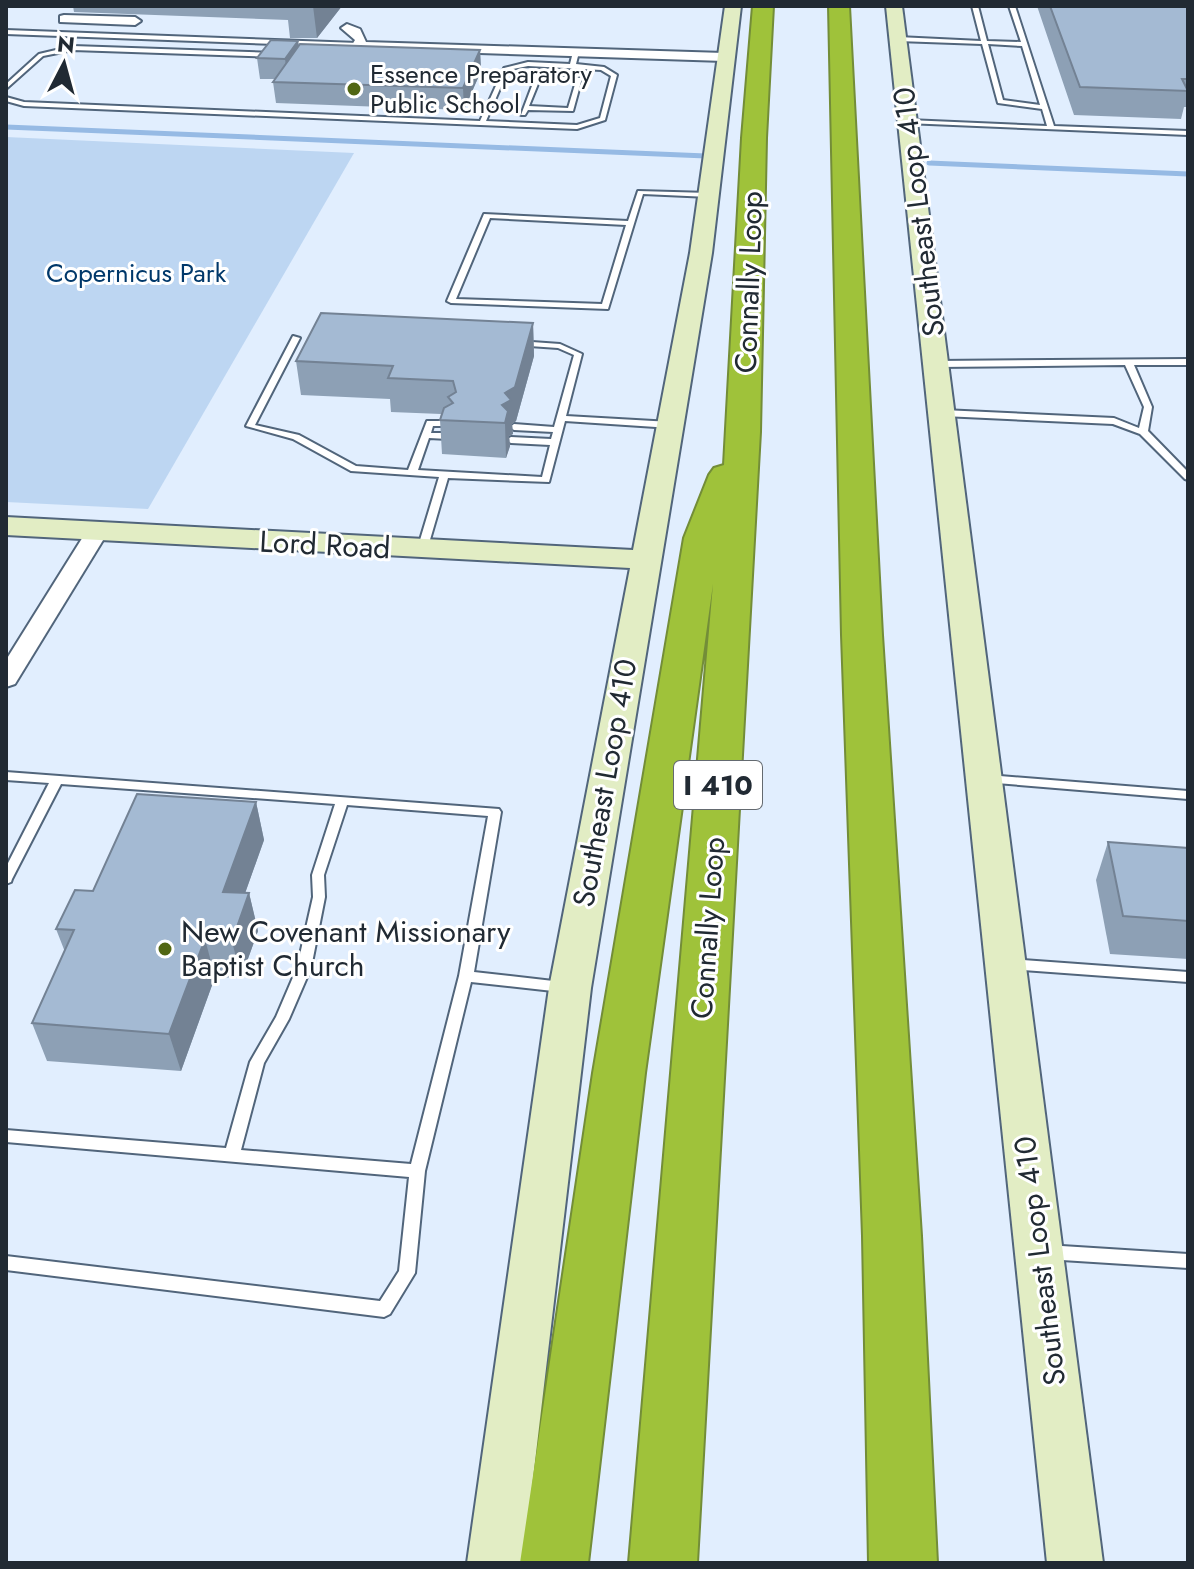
<svg xmlns="http://www.w3.org/2000/svg" width="1194" height="1569" font-family="Jost,sans-serif">
  <style>
    .green { fill: #bdd6f2 }
    .lines { fill: none; stroke-linecap: round; stroke-linejoin: round }
    .stream { stroke: #96bae4; stroke-width: 5 }
    .lane-casing { stroke: #51657b; stroke-width: 4 }
    .street-casing { stroke: #51657b; stroke-width: 4 }
    .secondary-casing { stroke: #51657b; stroke-width: 4 }
    .highway-casing { stroke: #738d38; stroke-width: 4 }
    .lane { fill: #fff; fill-rule: evenodd }
    .street { fill: #fff; fill-rule: evenodd }
    .secondary { fill: #e2edc4; fill-rule: evenodd }
    .highway { fill: #9fc23a; fill-rule: evenodd }
    .wall { fill: #8da0b5 }
    .shaded-wall { fill: #738294 }
    .building { fill: #a4bad3; stroke: #738294; stroke-width: 2 }
    .poi-dot { fill: #516613; stroke: #fff; stroke-width: 3 }
    .labels { text-anchor: middle; stroke-width: 6; stroke-linejoin: round; paint-order: stroke }
    .far-poi-label { font-size: 26px; fill: #212a33; stroke: #fff; text-anchor: start }
    .far-park-label { font-size: 26px; fill: #00386a; stroke: #fff }
    .shield { fill: #fff; stroke: #646a70; stroke-width: 2 }
    .shield-label { font-size: 28px; font-weight: bold; fill: #212a33 }
    .street-label { font-size: 30px; fill: #212a33; stroke: #fff }
    .poi-label { font-size: 30px; fill: #212a33; stroke: #fff; text-anchor: start }
  </style>
  <rect width="100%" height="100%" fill="#e1eefe"/>
  <polygon class="green" points="6,137 354,153 148,509 6,502"/>
  <g class="lines">
    <g class="stream">
      <polyline points="6,127 706,156"/>
      <polyline points="929,163 1188,174"/>
    </g>
    <defs>
      <g id="lane">
        <path d="M 972,6 L 978,6 L 987,41 L 1021,42 L 1009,6 L 1015,6 L 1054,126 L 1188,131 L 1188,135 L 906,123 L 905,122 L 908,120 L 1047,126 L 1042,109 L 998,103 L 982,44 L 898,41 L 895,39 L 898,37 L 981,41 ZM 988,44 L 1022,46 L 1040,105 L 1003,100 Z"/>
        <polygon points="6,30 358,43 361,45 358,47 6,34"/>
        <polygon points="73,46 274,53 277,55 274,57 73,50 43,56 6,89 6,84 39,54"/>
        <path d="M 576,50 L 579,52 L 576,64 L 604,67 L 617,75 L 605,120 L 577,129 L 24,106 L 6,101 L 6,97 L 24,102 L 480,121 L 504,68 L 528,62 L 570,64 L 573,52 ZM 528,66 L 601,70 L 611,76 L 600,118 L 577,125 L 486,121 L 508,70 Z"/>
        <path d="M 538,70 L 543,71 L 541,75 L 582,78 L 573,111 L 528,110 L 525,115 L 521,115 ZM 540,79 L 576,81 L 568,108 L 529,106 Z"/>
        <path d="M 638,191 L 709,193 L 713,195 L 709,197 L 643,194 L 608,309 L 451,303 L 447,301 L 484,214 L 628,221 ZM 490,218 L 626,225 L 602,304 L 456,299 Z"/>
        <polygon points="293,336 300,338 255,425 299,435 356,466 408,470 427,421 452,421 455,422 455,426 433,426 431,433 448,433 453,436 448,439 429,438 418,470 542,477 550,445 511,443 506,440 511,437 551,439 553,432 514,430 510,427 514,424 554,427 574,355 558,348 515,345 514,343 518,341 560,344 582,354 566,416 671,422 675,425 671,428 565,421 549,482 448,478 427,550 422,553 417,550 439,477 351,471 293,439 246,426"/>
        <polygon points="1188,359 1188,365 1134,365 1152,407 1148,431 1188,472 1188,480 1185,479 1140,434 1113,424 943,416 939,413 943,410 1114,418 1139,428 1144,407 1125,365 937,367 933,364 937,361"/>
        <path d="M 6,772 L 499,809 L 501,812 L 474,972 L 562,982 L 567,983 L 569,987 L 567,991 L 562,992 L 471,982 L 425,1171 L 415,1273 L 390,1314 L 384,1317 L 6,1270 L 6,1256 L 380,1301 L 399,1271 L 409,1177 L 6,1142 L 6,1130 L 226,1148 L 250,1062 L 276,1017 L 297,968 L 313,897 L 312,875 L 335,804 L 61,784 L 12,879 L 11,882 L 6,884 L 6,867 L 49,783 L 6,780 ZM 347,805 L 488,816 L 459,976 L 411,1164 L 241,1150 L 264,1063 L 289,1019 L 311,968 L 325,897 L 324,875 Z"/>
        <polygon points="988,775 1188,791 1188,799 984,782 982,779"/>
        <polygon points="1009,959 1188,972 1188,982 1009,969 1004,968 1002,964 1004,960"/>
        <polygon points="1046,1245 1188,1254 1188,1268 1046,1259 1040,1257 1038,1252 1040,1247"/>
      </g>
      <g id="street">
        <polygon points="64,15 135,17 141,21 135,25 60,22 60,16"/>
        <polygon points="347,24 360,29 366,42 724,53 730,57 724,61 358,49 352,45 355,40 341,28"/>
        <polygon points="97,526 108,532 15,684 6,687 6,660 86,532"/>
      </g>
      <g id="secondary">
        <polygon points="725,6 741,6 712,253 591,988 523,1563 467,1563 549,988 630,568 6,535 6,517 633,550 690,253"/>
        <polygon points="886,6 902,6 1103,1563 1047,1563"/>
      </g>
      <g id="highway">
        <polygon points="753,6 773,6 766,138 760,432 697,1563 629,1563 713,584 645,1073 588,1563 520,1563 593,1073 684,538 709,475 714,468 724,465 742,138"/>
        <polygon points="829,6 849,6 882,635 921,1236 937,1563 869,1563 863,1236 842,635"/>
      </g>
    </defs>
    <use href="#lane" class="lane-casing"/>
    <use href="#street" class="street-casing"/>
    <use href="#secondary" class="secondary-casing"/>
    <use href="#highway" class="highway-casing"/>
    <use href="#lane" class="lane"/>
    <use href="#street" class="street"/>
    <use href="#secondary" class="secondary"/>
    <use href="#highway" class="highway"/>
  </g>
  <g class="wall">
    <polygon points="73,6 342,6 317,38 290,38 288,20 74,12"/>
    <polygon points="1037,6 1188,6 1188,107 1184,107 1181,119 1074,115"/>
    <polygon points="298,41 299,46 480,50 481,71 464,110 276,103 273,82 275,79 260,79 257,58"/>
    <polygon points="533,323 534,356 516,421 512,424 513,434 509,436 510,446 506,458 442,454 440,420 441,414 391,412 390,399 301,395 296,361"/>
    <polygon points="256,802 264,840 245,893 249,893 258,931 241,978 215,977 181,1071 47,1061 32,1023 65,952 56,929"/>
    <polygon points="1108,842 1188,848 1188,959 1110,954 1096,880"/>
  </g>
  <g class="shaded-wall">
    <polygon points="313,6 342,6 317,38"/>
    <polygon points="298,41 301,61 288,80 285,59"/>
    <polygon points="480,50 481,71 464,110 463,88"/>
    <polygon points="533,323 534,356 516,421 512,424 513,434 509,436 510,446 506,458 505,423 502,405"/>
    <polygon points="256,802 264,840 232,930 223,892"/>
    <polygon points="249,893 258,931 241,978 232,941"/>
    <polygon points="205,939 215,977 181,1071 169,1034"/>
  </g>
  <g class="building">
    <polygon points="1050,6 1188,6 1188,79 1182,79 1188,91 1080,87"/>
    <polygon points="271,40 298,41 285,59 257,58"/>
    <polygon points="300,44 480,50 463,88 273,82"/>
    <polygon points="321,313 533,323 515,387 505,393 511,400 502,405 508,411 505,423 440,420 444,408 453,403 448,397 456,392 453,381 388,378 393,366 296,361"/>
    <polygon points="137,794 256,802 223,892 249,893 232,941 205,939 169,1034 32,1023 74,930 56,929 75,890 93,891"/>
    <polygon points="1108,842 1188,848 1188,921 1123,916"/>
  </g>
  <g class="poi-dot">
    <circle cx="354" cy="89" r="8"/>
    <circle cx="165" cy="949" r="8"/>
  </g>
  <g class="labels">
    <g class="far-poi-label">
      <text x="370" y="83">Essence Preparatory<tspan x="370" dy="30">Public School</tspan></text>
    </g>
    <g class="far-park-label">
      <text x="136" y="282">Copernicus Park</text>
    </g>
    <rect class="shield" x="674" y="761" width="88" height="48" rx="6"/>
    <g class="shield-label">
      <text x="718" y="795">I 410</text>
    </g>
    <g class="street-label">
      <text transform="translate(919 212) rotate(-97)" y="10">Southeast Loop 410</text>
      <text transform="translate(749 282) rotate(-88)" y="10">Connally Loop</text>
      <text transform="translate(325 545) rotate(3)" y="10">Lord Road</text>
      <text transform="translate(605 783) rotate(-80)" y="10">Southeast Loop 410</text>
      <text transform="translate(708 928) rotate(-86)" y="10">Connally Loop</text>
      <text transform="translate(1040 1261) rotate(-97)" y="10">Southeast Loop 410</text>
    </g>
    <g class="poi-label">
      <text x="181" y="942">New Covenant Missionary<tspan x="181" dy="34">Baptist Church</tspan></text>
    </g>
  </g>
  <rect width="1194" height="1569" fill="none" stroke="#212a33" stroke-width="16"/>
  <g transform="translate(64 64) rotate(6)" stroke="#ffffff" stroke-width="6" paint-order="stroke">
  <path d="M0-6L14 30L0 20L-14 30Z" fill="#212a33"/>
  <text y="-12" font-size="22" font-weight="bold" text-anchor="middle" fill="#212a33">N</text>
  </g>
</svg>
